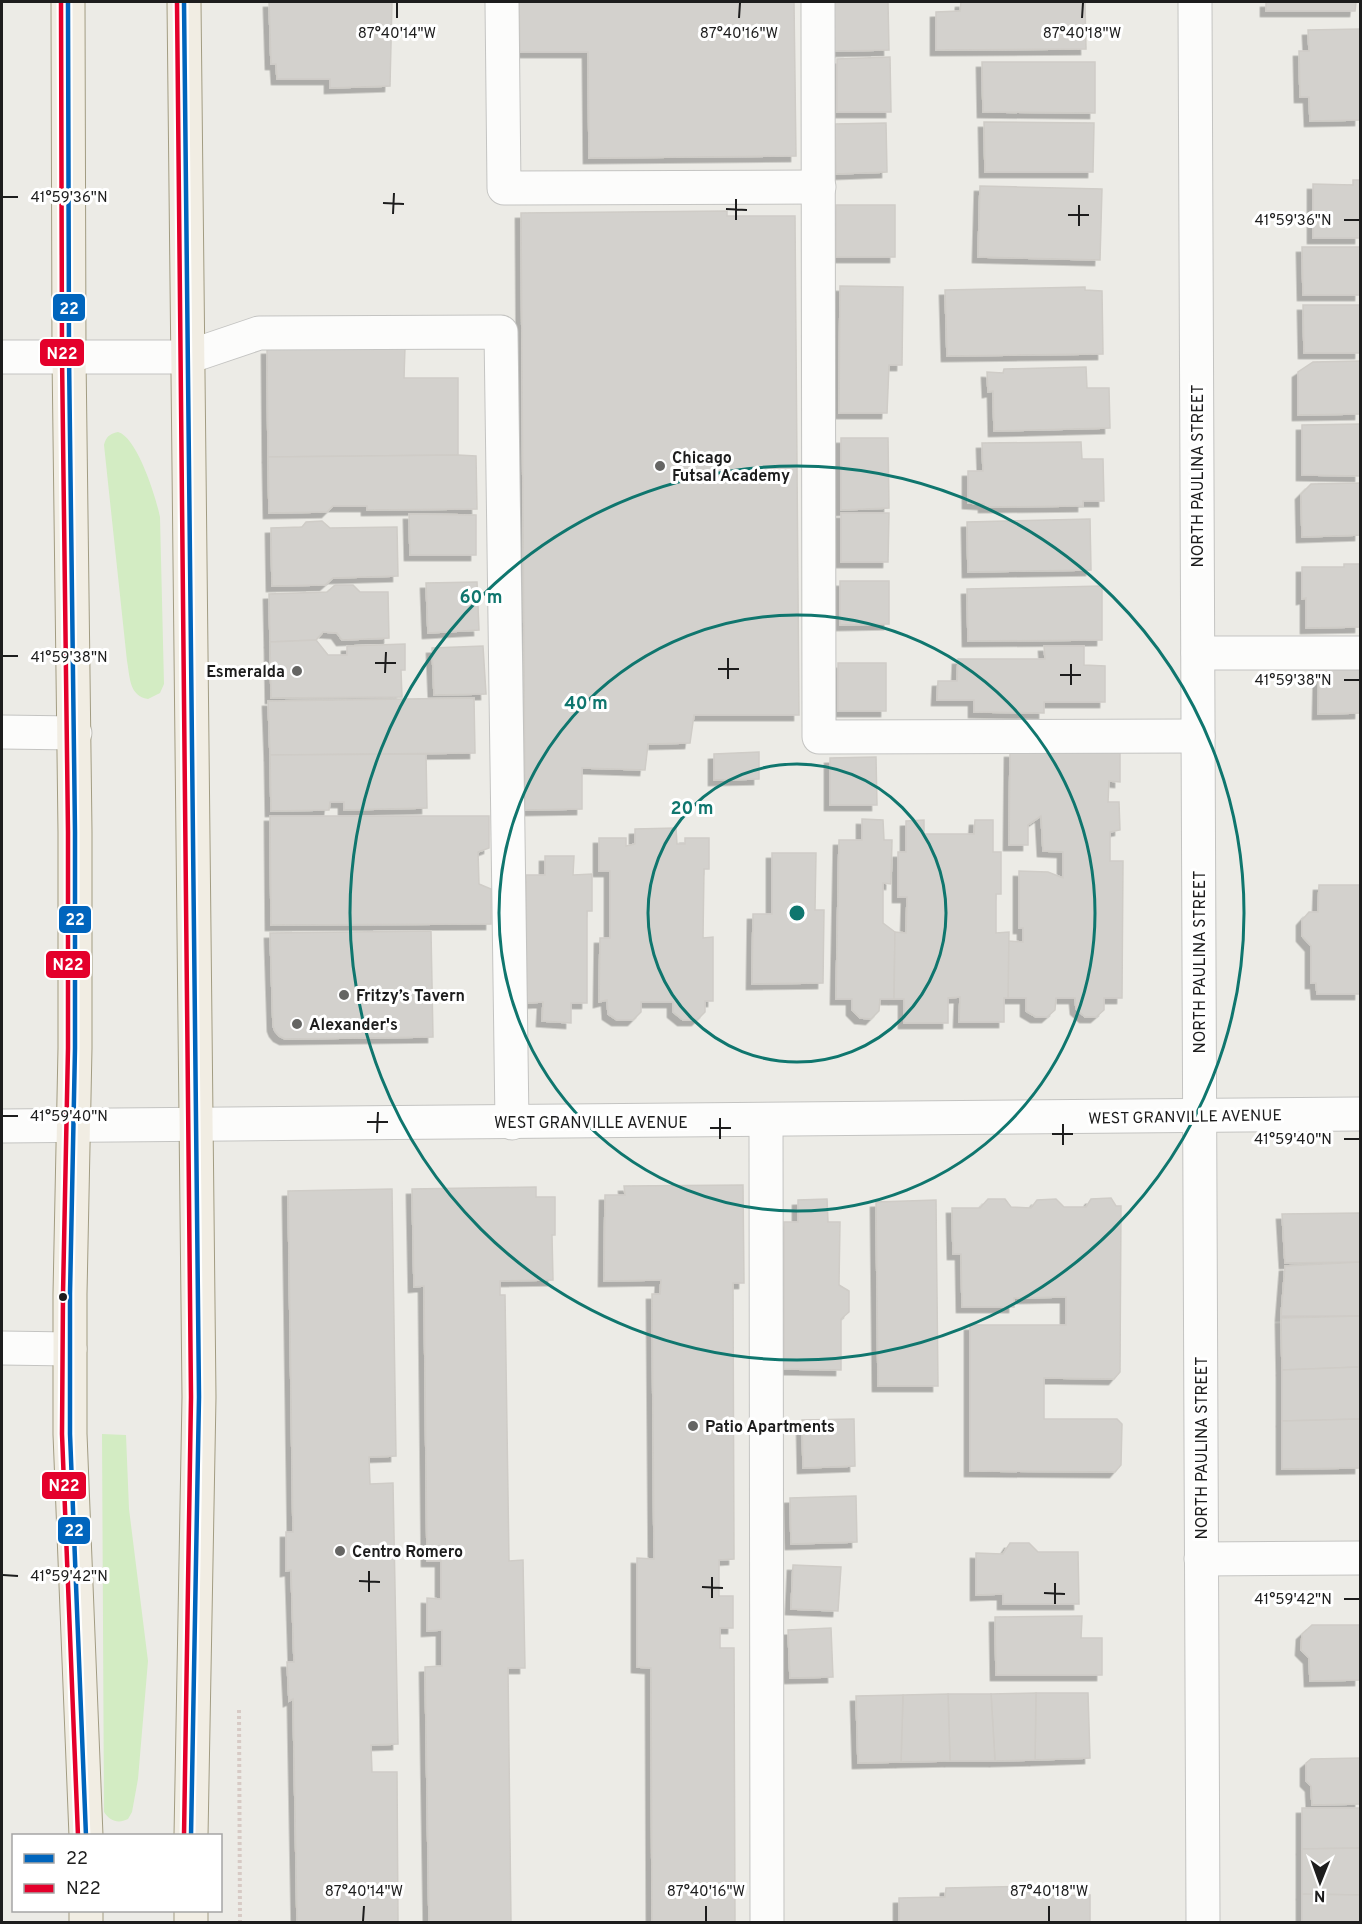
<svg xmlns="http://www.w3.org/2000/svg" width="1362" height="1924" font-family="Overpass,sans-serif">
  <style>
    .grass { fill: #d3ecc3 }
    .building { fill: #d3d1cd; stroke: #cfccc7; stroke-width: 1.5; filter: url(#shadow) }
    .lines { fill: none; stroke-linecap: round; stroke-linejoin: round }
    .minor-casing { stroke: #c4c4c2; stroke-width: 35 }
    .major-casing { stroke: #a29c82; stroke-width: 35 }
    .path { stroke: #d7cac5; stroke-width: 4; stroke-dasharray: 3 3; stroke-linecap: butt }
    .minor { stroke: #fcfcfb; stroke-width: 33 }
    .major { stroke: #f1ede3; stroke-width: 33 }
    .bus-1-casing { stroke: #fff; stroke-width: 9 }
    .bus-2-casing { stroke: #fff; stroke-width: 9 }
    .bus-1 { stroke: #0065bd; stroke-width: 4.5 }
    .bus-2 { stroke: #e4002b; stroke-width: 4.5 }
    .ticks { fill: none; stroke: #1d1d1d; stroke-width: 2 }
    .ring { fill: none; stroke: #0f766e; stroke-width: 3 }
    .poi-dot { fill: #656563; stroke: #fff; stroke-width: 2 }
    .bus-dot { fill: #1d1d1d; stroke: #fff; stroke-width: 2 }
    .labels { text-anchor: middle; stroke-width: 6; stroke-linejoin: round; paint-order: stroke }
    .poi-label { font-size: 16px; font-weight: bold; fill: #1d1d1d; stroke: #fff; text-anchor: start }
    .street-label { font-size: 16px; fill: #1d1d1d; stroke: #fff }
    .ticks-label { font-size: 15px; text-anchor: middle; fill: #1d1d1d; stroke: #fff; stroke-width: 6; stroke-linejoin: round; paint-order: stroke }
    .centre { fill: #0f766e; stroke: #fff; stroke-width: 3 }
    .ring-label { font-size: 18px; text-anchor: middle; font-weight: bold; fill: #0f766e; stroke: #fff; stroke-width: 6; stroke-linejoin: round; paint-order: stroke }
    .line-badge { stroke: #fff; stroke-width: 2 }
    .badge-label { font-size: 16px; text-anchor: middle; font-weight: bold; fill: #fff }
  </style>
  <defs>
    <filter id="shadow"><feDropShadow dx="-5.5" dy="5.5" stdDeviation="0" flood-color="#0004"/></filter>
  </defs>
  <rect width="100%" height="100%" fill="#ecebe6"/>
  <g class="grass">
    <path d="M 118,432 C 137,437 156,497 160,517 L 164,684 L 160,693 L 148,699 C 129,696 130,677 127,661 L 104,445 C 106,437 109,434 118,432 Z"/>
    <path d="M 102,1434 L 126,1435 L 129,1509 L 148,1661 L 138,1779 L 132,1812 L 128,1819 C 118,1824 110,1821 104,1812 Z"/>
  </g>
  <g class="building">
    <polygon points="269,2 392,2 390,86 330,88 330,79 277,79 276,64 271,64"/>
    <polygon points="519,2 794,2 796,156 589,158 588,52 520,52"/>
    <polygon points="833,2 888,2 889,50 834,51"/>
    <polygon points="961,2 1085,2 1086,49 936,50 936,12 960,11"/>
    <polygon points="1266,2 1356,2 1355,11 1266,11"/>
    <polygon points="1360,29 1360,120 1310,121 1309,97 1300,97 1299,51 1309,51 1308,30"/>
    <polygon points="890,57 891,112 837,112 837,59"/>
    <polygon points="982,62 1095,62 1095,113 983,112"/>
    <polygon points="984,122 1094,123 1093,172 985,172"/>
    <polygon points="886,123 887,172 836,174 835,124"/>
    <polygon points="1353,180 1360,180 1360,238 1313,238 1313,184 1353,185"/>
    <polygon points="980,186 1102,189 1100,260 978,257"/>
    <rect x="836" y="205" width="59" height="52"/>
    <polygon points="727,211 727,216 795,216 799,715 694,715 690,743 648,744 645,770 582,768 582,809 525,810 521,213"/>
    <polygon points="1302,247 1360,247 1360,295 1303,295"/>
    <polygon points="840,286 903,287 902,365 889,365 887,413 839,413"/>
    <polygon points="1085,287 1085,290 1102,291 1103,354 947,356 945,290"/>
    <polygon points="1303,305 1360,305 1360,353 1304,353"/>
    <polygon points="405,347 404,378 458,378 458,455 268,457 267,349"/>
    <polygon points="1360,361 1360,414 1298,415 1298,372 1313,362"/>
    <polygon points="1086,367 1087,388 1109,388 1110,428 994,431 993,391 988,392 987,372 1003,373 1004,369"/>
    <polygon points="1360,424 1360,476 1302,475 1302,425"/>
    <polygon points="841,438 888,438 889,508 841,510"/>
    <polygon points="1081,442 1082,459 1103,459 1104,501 1083,501 1083,506 984,507 984,504 968,503 968,471 983,471 982,443"/>
    <polygon points="458,455 476,456 477,509 367,510 367,506 333,506 327,512 269,513 268,457"/>
    <polygon points="1360,483 1360,535 1302,537 1301,494 1311,484"/>
    <polygon points="841,513 889,513 888,562 841,562"/>
    <polygon points="409,514 476,515 476,555 410,555"/>
    <polygon points="1090,519 1091,570 968,572 967,522"/>
    <polygon points="322,521 330,528 397,527 398,576 333,578 325,585 272,586 271,528 302,527 306,522"/>
    <polygon points="1344,564 1360,564 1360,627 1306,628 1306,598 1302,599 1302,567 1344,567"/>
    <polygon points="840,581 889,581 889,624 840,625"/>
    <polygon points="477,582 479,630 428,633 426,583"/>
    <polygon points="335,585 353,585 360,592 388,592 389,638 342,640 337,633 323,632 316,640 270,642 269,594 327,592"/>
    <polygon points="1102,586 1102,640 968,641 967,589"/>
    <polygon points="316,640 328,655 347,655 347,646 405,644 405,670 401,670 402,697 271,698 270,642"/>
    <polygon points="483,646 486,694 434,695 432,648"/>
    <polygon points="1044,646 1084,646 1084,665 1105,666 1105,702 1044,702 1044,713 974,712 974,700 937,700 938,681 957,681 958,659 1045,659"/>
    <rect x="838" y="663" width="48" height="48"/>
    <polygon points="1319,670 1360,670 1360,713 1318,714"/>
    <polygon points="474,698 475,753 270,755 268,701"/>
    <polygon points="759,752 759,779 714,780 714,754"/>
    <polygon points="1010,752 1120,753 1120,782 1109,781 1108,802 1119,802 1120,830 1110,832 1110,861 1123,861 1122,998 1104,998 1104,1010 1096,1017 1085,1017 1076,1009 1075,998 1056,998 1055,1010 1047,1017 1036,1017 1026,1011 1026,998 1008,998 1008,941 1023,942 1023,928 1019,928 1019,871 1048,872 1063,878 1063,852 1043,851 1041,816 1028,825 1028,845 1009,845"/>
    <polygon points="426,754 427,808 344,810 344,802 330,802 329,810 271,811 270,755"/>
    <polygon points="876,757 877,805 830,805 830,758"/>
    <polygon points="270,816 489,816 489,848 478,852 479,884 491,889 491,924 271,925"/>
    <polygon points="862,819 883,820 884,840 892,840 891,884 883,883 883,923 895,932 894,999 880,999 879,1011 871,1019 860,1018 852,1010 852,999 836,999 839,840 862,840"/>
    <polygon points="924,820 924,834 974,834 975,820 993,820 993,852 1001,852 1001,894 996,894 996,933 1009,932 1008,998 1004,998 1004,1022 959,1022 960,997 948,998 948,1023 904,1023 904,999 894,999 895,932 906,933 907,897 898,897 898,852 906,852 906,821"/>
    <polygon points="676,828 677,844 685,844 685,838 709,838 709,869 704,869 703,938 713,937 713,1001 705,1001 705,1012 697,1020 683,1020 673,1012 673,1002 641,1002 641,1012 633,1020 617,1020 608,1014 607,1000 599,1002 600,938 610,938 610,871 599,871 599,838 626,838 626,846 635,844 635,829"/>
    <polygon points="772,853 816,853 815,910 824,910 823,983 752,984 753,914 772,914"/>
    <polygon points="545,856 574,856 573,875 592,874 592,911 587,911 587,1003 571,1003 571,1023 542,1021 543,1002 527,1003 526,875 545,875"/>
    <polygon points="1319,885 1360,885 1360,994 1317,994 1316,983 1311,983 1311,946 1302,936 1302,920 1309,912 1318,912"/>
    <polygon points="431,931 433,1037 285,1039 279,1036 275,1031 273,1026 270,933"/>
    <polygon points="743,1185 744,1283 733,1283 734,1559 719,1560 719,1596 733,1596 733,1628 720,1628 720,1648 734,1648 735,1922 652,1922 651,1668 637,1667 637,1558 654,1559 652,1294 660,1294 661,1280 604,1281 605,1195 625,1195 624,1186"/>
    <polygon points="536,1187 536,1197 555,1197 555,1235 552,1235 553,1280 500,1281 500,1295 505,1295 509,1561 523,1560 525,1668 508,1668 511,1922 429,1922 425,1667 442,1666 442,1630 427,1631 427,1598 441,1599 441,1561 427,1561 424,1286 414,1287 412,1189"/>
    <polygon points="392,1189 396,1456 369,1457 370,1484 393,1483 398,1744 371,1745 372,1772 397,1772 398,1922 297,1922 293,1699 289,1701 287,1662 294,1662 291,1570 286,1571 286,1532 293,1532 288,1191"/>
    <polygon points="1111,1198 1116,1206 1121,1206 1120,1372 1114,1379 1044,1378 1044,1419 1117,1419 1122,1424 1121,1465 1115,1472 970,1471 970,1325 1066,1325 1066,1297 1014,1298 1014,1307 962,1307 961,1254 953,1254 952,1208 980,1208 988,1199 1005,1199 1011,1207 1031,1208 1037,1200 1056,1199 1064,1207 1086,1207 1091,1199"/>
    <polygon points="827,1199 828,1222 840,1222 839,1285 849,1291 849,1312 841,1319 841,1370 784,1369 784,1222 798,1222 798,1200"/>
    <polygon points="936,1200 938,1386 878,1386 876,1202"/>
    <polygon points="1360,1213 1360,1262 1285,1263 1282,1214"/>
    <polygon points="1360,1262 1360,1316 1281,1316 1285,1266"/>
    <polygon points="1360,1316 1359,1367 1282,1370 1281,1318"/>
    <polygon points="1359,1367 1360,1419 1282,1421 1282,1370"/>
    <polygon points="854,1419 855,1466 803,1468 802,1420"/>
    <polygon points="1360,1419 1360,1468 1282,1469 1282,1421"/>
    <polygon points="856,1496 857,1542 791,1544 790,1498"/>
    <polygon points="1010,1543 1029,1543 1038,1552 1078,1552 1079,1604 1003,1604 1003,1594 976,1595 976,1553 1003,1554"/>
    <polygon points="793,1565 841,1567 838,1611 791,1609"/>
    <polygon points="1082,1616 1081,1638 1102,1638 1102,1675 996,1675 995,1617"/>
    <polygon points="1312,1625 1360,1625 1360,1680 1310,1681 1309,1658 1301,1650 1302,1634"/>
    <polygon points="831,1628 833,1677 790,1678 788,1630"/>
    <polygon points="1036,1693 1088,1693 1090,1758 1035,1760"/>
    <polygon points="1036,1693 1035,1760 995,1761 991,1694"/>
    <polygon points="948,1694 991,1694 995,1761 950,1761"/>
    <polygon points="948,1694 950,1761 901,1762 903,1695"/>
    <polygon points="903,1695 901,1762 858,1763 856,1696"/>
    <polygon points="1360,1758 1360,1804 1312,1805 1311,1786 1306,1781 1306,1763 1311,1759"/>
    <polygon points="1302,1808 1360,1808 1360,1848 1302,1849"/>
    <polygon points="1360,1848 1360,1895 1302,1894 1302,1849"/>
    <polygon points="1042,1886 1044,1896 1090,1895 1090,1922 899,1922 899,1898 945,1897 946,1888"/>
    <polygon points="1302,1894 1360,1895 1360,1922 1302,1922"/>
  </g>
  <g class="lines">
    <defs>
      <g id="minor">
        <polyline points="502,2 504,188 819,187"/>
        <polyline points="818,2 819,737 1198,736"/>
        <polyline points="1195,2 1203,1922"/>
        <polyline points="2,357 188,357 259,333 501,332 512,1123"/>
        <polyline points="1198,653 1360,653"/>
        <polyline points="2,732 75,733"/>
        <polyline points="766,1120 767,1922"/>
        <polyline points="2,1126 1360,1114"/>
        <polyline points="2,1348 70,1349"/>
        <polyline points="1201,1559 1360,1558"/>
      </g>
      <g id="major">
        <polyline points="68,2 69,356 75,832 75,1048 70,1294 70,1434 86,1836"/>
        <polyline points="184,2 199,1397 191,1836"/>
        <polyline points="86,1910 86,1922"/>
        <polyline points="191,1910 191,1922"/>
      </g>
    </defs>
    <use href="#minor" class="minor-casing"/>
    <use href="#major" class="major-casing"/>
    <polyline class="path" points="239,1710 240,1922"/>
    <use href="#minor" class="minor"/>
    <use href="#major" class="major"/>
    <defs>
      <g id="bus-1">
        <polyline points="68,2 69,356 75,832 75,1048 70,1294 70,1434 86,1836"/>
        <polyline points="184,2 199,1397 191,1836"/>
      </g>
      <g id="bus-2">
        <polyline points="61,2 62,356 68,832 68,1048 63,1294 62,1434 78,1836"/>
        <polyline points="177,2 191,1397 184,1836"/>
      </g>
    </defs>
    <use href="#bus-1" class="bus-1-casing"/>
    <use href="#bus-2" class="bus-2-casing"/>
    <use href="#bus-1" class="bus-1"/>
    <use href="#bus-2" class="bus-2"/>
  </g>
  <path class="ticks" d="M 397,18 L 397,3M 739,18 L 740,3M 1082,18 L 1083,3M 3,197 L 18,197M 383,203 L 404,204M 726,209 L 747,210M 393,214 L 394,193M 1068,215 L 1089,215M 736,220 L 736,199M 1344,220 L 1359,220M 1079,226 L 1079,205M 3,656 L 18,656M 375,663 L 396,663M 718,669 L 739,669M 385,673 L 386,652M 1060,675 L 1081,675M 728,679 L 728,658M 1344,680 L 1359,680M 1071,685 L 1071,664M 3,1116 L 18,1116M 367,1122 L 388,1122M 710,1128 L 731,1128M 377,1133 L 378,1112M 1052,1134 L 1073,1134M 720,1139 L 720,1118M 1344,1139 L 1359,1139M 1063,1145 L 1063,1124M 3,1575 L 18,1576M 359,1581 L 380,1582M 702,1587 L 723,1588M 369,1592 L 369,1571M 1044,1593 L 1065,1594M 712,1598 L 712,1577M 1344,1599 L 1359,1599M 1055,1604 L 1055,1583M 363,1921 L 364,1906M 706,1921 L 706,1906M 1049,1921 L 1049,1906"/>
  <g class="ring">
    <circle cx="797" cy="913" r="149"/>
    <circle cx="797" cy="913" r="298"/>
    <circle cx="797" cy="913" r="447"/>
  </g>
  <g class="poi-dot">
    <circle cx="660" cy="466" r="6"/>
    <circle cx="297" cy="671" r="6"/>
    <circle cx="344" cy="995" r="6"/>
    <circle cx="297" cy="1024" r="6"/>
    <circle cx="693" cy="1426" r="6"/>
    <circle cx="340" cy="1551" r="6"/>
  </g>
  <circle class="bus-dot" cx="63" cy="1297" r="5"/>
  <g class="labels">
    <g class="poi-label">
      <text x="672" y="463">Chicago<tspan x="672" dy="18">Futsal Academy</tspan></text>
      <text x="285" y="677" text-anchor="end">Esmeralda</text>
      <text x="356" y="1001">Fritzy’s Tavern</text>
      <text x="309" y="1030">Alexander's</text>
      <text x="705" y="1432">Patio Apartments</text>
      <text x="352" y="1557">Centro Romero</text>
    </g>
    <g class="street-label">
      <text transform="translate(1197 476) rotate(-90)" y="6">NORTH PAULINA STREET</text>
      <text transform="translate(1199 962) rotate(-90)" y="6">NORTH PAULINA STREET</text>
      <text transform="translate(1185 1116) rotate(-1)" y="6">WEST GRANVILLE AVENUE</text>
      <text x="591" y="1128">WEST GRANVILLE AVENUE</text>
      <text transform="translate(1201 1448) rotate(-90)" y="6">NORTH PAULINA STREET</text>
    </g>
  </g>
  <g class="ticks-label">
    <text x="397" y="38">87°40'14"W</text>
    <text x="739" y="38">87°40'16"W</text>
    <text x="1082" y="38">87°40'18"W</text>
    <text x="69" y="202">41°59'36"N</text>
    <text x="1293" y="225">41°59'36"N</text>
    <text x="69" y="662">41°59'38"N</text>
    <text x="1293" y="685">41°59'38"N</text>
    <text x="69" y="1121">41°59'40"N</text>
    <text x="1293" y="1144">41°59'40"N</text>
    <text x="69" y="1581">41°59'42"N</text>
    <text x="1293" y="1604">41°59'42"N</text>
    <text x="364" y="1896">87°40'14"W</text>
    <text x="706" y="1896">87°40'16"W</text>
    <text x="1049" y="1896">87°40'18"W</text>
  </g>
  <circle cx="797" cy="913" r="9" class="centre"/>
  <g class="ring-label">
    <text x="481" y="603">60 m</text>
    <text x="586" y="709">40 m</text>
    <text x="692" y="814">20 m</text>
  </g>
  <g class="line-badge">
    <rect x="52" y="293" width="34" height="29" rx="6" fill="#0065bd"/>
    <rect x="39" y="338" width="46" height="29" rx="6" fill="#e4002b"/>
    <rect x="58" y="905" width="34" height="29" rx="6" fill="#0065bd"/>
    <rect x="45" y="950" width="46" height="29" rx="6" fill="#e4002b"/>
    <rect x="41" y="1471" width="46" height="29" rx="6" fill="#e4002b"/>
    <rect x="57" y="1516" width="34" height="29" rx="6" fill="#0065bd"/>
  </g>
  <g class="badge-label">
    <text x="69" y="314">22</text>
    <text x="62" y="359">N22</text>
    <text x="75" y="925">22</text>
    <text x="68" y="970">N22</text>
    <text x="64" y="1491">N22</text>
    <text x="74" y="1536">22</text>
  </g>
  <rect width="1362" height="1924" fill="none" stroke="#1d1d1d" stroke-width="6"/>
  <rect x="12" y="1834" width="210" height="78" fill="#ffffff" stroke="#a5a5a5" stroke-width="1.5"/>
  <rect x="24" y="1854" width="30" height="9" fill="#0065bd" stroke="#a5a5a5" stroke-width="1.5"/>
  <text x="66" y="1864" font-size="18" fill="#1d1d1d">22</text>
  <rect x="24" y="1884" width="30" height="9" fill="#e4002b" stroke="#a5a5a5" stroke-width="1.5"/>
  <text x="66" y="1894" font-size="18" fill="#1d1d1d">N22</text>
  <g transform="translate(1320 1882) rotate(181)" stroke="#ffffff" stroke-width="4.5" paint-order="stroke">
  <path d="M0-4.5L10 22L0 15L-10 22Z" fill="#1d1d1d"/>
  <text y="-9" font-size="16" font-weight="bold" text-anchor="middle" fill="#1d1d1d">N</text>
  </g>
</svg>
